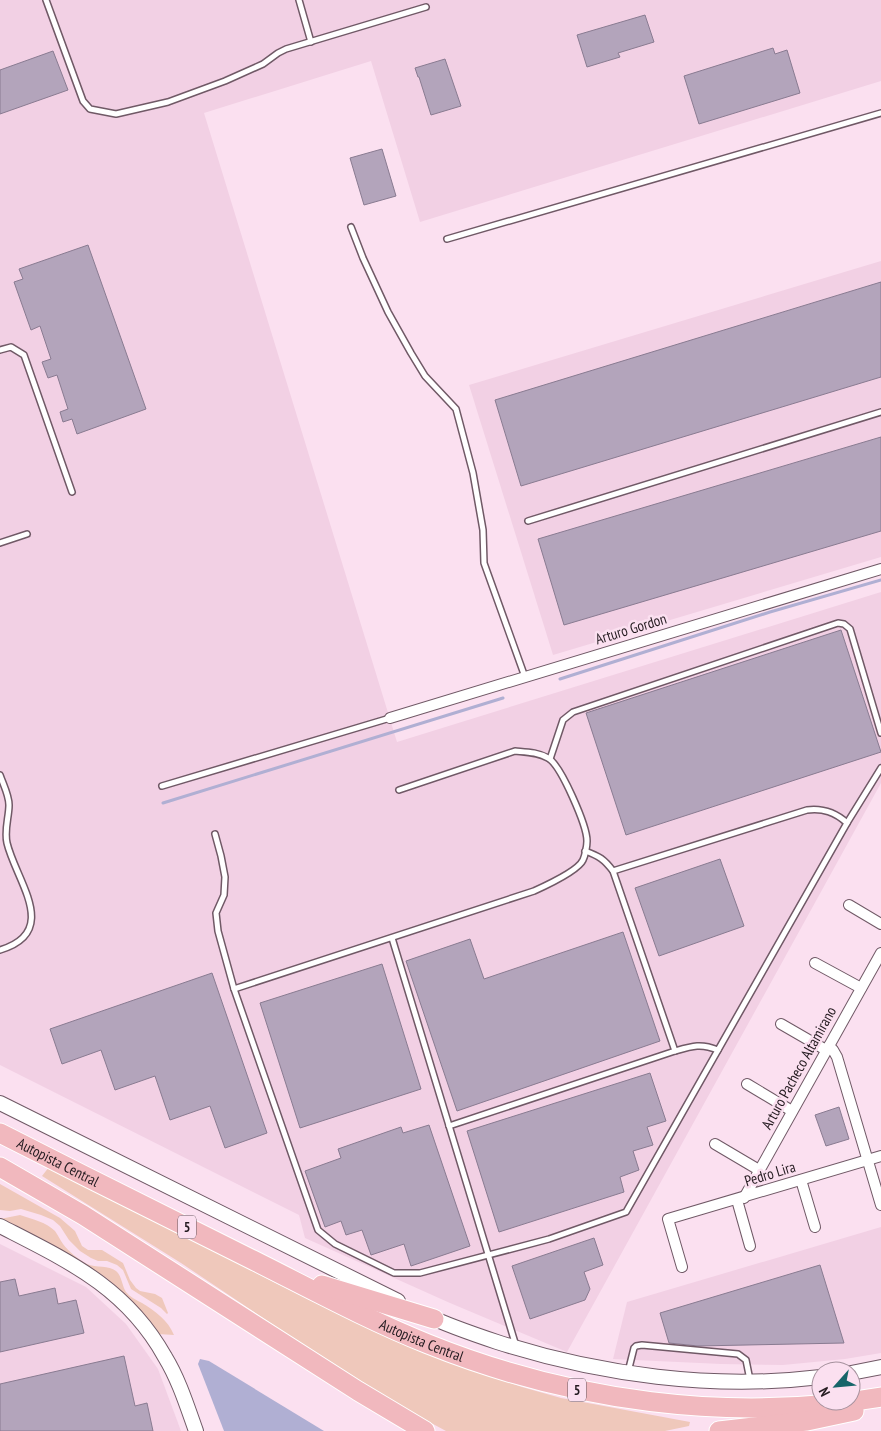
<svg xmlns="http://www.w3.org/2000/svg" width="881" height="1431" font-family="'PT Sans Narrow',sans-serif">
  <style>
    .built { fill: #f2d0e4 }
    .green { fill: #efc8bb }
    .water { fill: #b0afd3 }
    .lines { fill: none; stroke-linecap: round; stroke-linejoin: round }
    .stream { stroke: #b0afd3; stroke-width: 3 }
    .building { fill: #b3a4bb; stroke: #897b91 }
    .service-casing { stroke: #705966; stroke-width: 8 }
    .minor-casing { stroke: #705966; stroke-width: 12 }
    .tertiary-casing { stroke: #705966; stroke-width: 16 }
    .motorway-casing { stroke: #fff; stroke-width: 21 }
    .service { stroke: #fff; stroke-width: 5 }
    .minor { stroke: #fff; stroke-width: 10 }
    .tertiary { stroke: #fff; stroke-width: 14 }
    .motorway { stroke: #f1b8be; stroke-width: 19 }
    .labels { text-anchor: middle; stroke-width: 5; stroke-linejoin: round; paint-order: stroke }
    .shield { fill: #fbe0f0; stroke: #64565e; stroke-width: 1 }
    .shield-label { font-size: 14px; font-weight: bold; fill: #241b20 }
    .street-label { font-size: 15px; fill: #241b20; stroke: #fbe0f0 }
  </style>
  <rect width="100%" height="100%" fill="#fbe0f0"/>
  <g class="built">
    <polygon points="0,0 881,0 881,81 420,222 371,61 204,113 397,742 881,592 881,783 567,1352 450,1303 305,1238 299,1215 0,1065"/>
    <polygon points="881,261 881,557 553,655 469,385"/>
    <polygon points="881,1227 881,1353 845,1359 783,1365 721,1364 613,1359 627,1302"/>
    <polygon points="0,1244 86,1287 126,1324 158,1369 181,1431 0,1431"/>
  </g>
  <g class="green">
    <polygon points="49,1167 307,1299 395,1340 438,1358 522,1387 561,1398 690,1422 689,1426 665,1431 446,1431 407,1410 342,1369 284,1332 181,1263 42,1176"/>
    <polygon points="0,1184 60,1218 75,1231 82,1246 88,1250 102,1250 123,1263 130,1280 136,1288 140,1291 155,1294 162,1298 168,1313 167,1314 161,1308 131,1289 123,1270 117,1265 107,1261 98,1261 91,1258 80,1251 69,1240 60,1226 53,1220 41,1215 21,1209 10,1211 0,1210"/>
    <path d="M 20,1215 C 32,1219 46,1222 55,1231 C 58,1235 60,1240 63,1244 C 69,1252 78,1259 87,1264 C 96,1268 109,1265 116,1271 C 122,1276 122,1286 126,1292 C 130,1297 136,1300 142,1303 C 155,1311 168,1320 174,1335 L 158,1334 L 149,1321 L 0,1222 L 0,1219 Z"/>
  </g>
  <polygon class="water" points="200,1359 209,1361 324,1431 224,1431 198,1364"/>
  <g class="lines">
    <g class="stream">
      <polyline points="560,679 770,612 881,580"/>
      <polyline points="163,803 503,698"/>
    </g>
  </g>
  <g class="building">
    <polygon points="645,15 654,42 618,53 620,57 587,67 577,35"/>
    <polygon points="773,48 775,54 787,50 800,93 699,124 684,76"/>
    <polygon points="53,51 68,90 0,114 0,70"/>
    <polygon points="445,59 461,106 431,115 419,77 418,77 415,68"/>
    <polygon points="382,149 396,196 364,205 350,158"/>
    <polygon points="88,245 146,409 77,434 72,419 63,422 60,412 68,409 57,375 48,378 42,362 51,359 40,326 31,330 14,282 23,279 19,269"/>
    <polygon points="881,282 881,377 521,486 495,400"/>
    <polygon points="881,437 881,531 564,625 538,539"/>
    <polygon points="841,630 881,752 626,835 586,713"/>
    <polygon points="720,859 744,926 659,956 635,888"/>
    <polygon points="623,932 660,1041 457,1111 406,961 470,939 484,979"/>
    <polygon points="382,964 421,1089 300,1128 260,1003"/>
    <polygon points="212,973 267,1133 225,1148 210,1106 170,1120 155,1076 115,1090 101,1050 62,1064 50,1029"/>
    <polygon points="650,1073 666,1121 647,1127 653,1145 633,1151 639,1170 620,1177 624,1192 499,1232 467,1131"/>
    <polygon points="839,1107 849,1139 826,1146 815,1115"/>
    <polygon points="429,1125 470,1246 411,1266 404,1244 371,1255 362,1230 346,1235 341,1221 325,1227 305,1171 341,1158 338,1149 401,1127 403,1133"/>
    <polygon points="594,1238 603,1265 584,1272 590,1289 585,1300 530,1319 512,1266"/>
    <polygon points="820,1265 844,1343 698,1346 669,1343 660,1313"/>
    <polygon points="15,1279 19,1296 55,1288 58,1304 76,1300 84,1333 0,1352 0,1282"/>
    <polygon points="124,1356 135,1406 147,1403 153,1431 0,1431 0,1384"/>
  </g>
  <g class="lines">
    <defs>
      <g id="service">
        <polyline points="46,0 83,101 90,109 116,114 168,102 225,81 263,64 278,53 286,49 426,7"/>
        <polyline points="299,0 311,42"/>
        <polyline points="351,227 363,258 388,312 411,353 425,376 456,409 473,473 483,530 484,563 525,677"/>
        <polyline points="447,239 881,113"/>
        <polyline points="0,350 11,347 24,355 72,492"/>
        <polyline points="528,521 881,412"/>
        <polyline points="0,543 27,534"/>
        <polyline points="550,759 563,720 573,712 838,623 844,624 850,629 881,733"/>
        <path d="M 0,775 C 3,784 9,795 9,805 C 9,817 4,830 7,843 C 16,881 61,932 0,950"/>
        <polyline points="162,786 390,718"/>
        <polyline points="215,834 221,856 225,877 224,895 216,913 218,931 234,989 318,1230 335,1244 394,1273 420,1273 549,1239 626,1212 847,823 881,768"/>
        <path d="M 585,851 C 599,856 604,859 613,871 L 675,1051"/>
        <path d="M 613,871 L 807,810 C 823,808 835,812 847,823"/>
        <polyline points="392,938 516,1346"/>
        <path d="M 234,989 L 534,891 C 545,886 578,871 583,860 C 585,856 587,846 587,841 C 587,826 561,765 548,758 C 538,752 526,752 515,751 L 399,790"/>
        <path d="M 449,1126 L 675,1051 C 692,1046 701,1043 718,1050"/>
        <polyline points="628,1372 634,1348 636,1346 642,1345 738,1354 746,1360 750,1380"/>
      </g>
      <g id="minor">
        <polyline points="390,718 881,569"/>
        <polyline points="849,905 881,924"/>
        <polyline points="815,963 861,988"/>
        <polyline points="781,1024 826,1050"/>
        <polyline points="829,1046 833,1050 837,1057 881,1205"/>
        <polyline points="747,1084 792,1111"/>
        <polyline points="715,1144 759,1170"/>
        <polyline points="801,1180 815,1227"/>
        <polyline points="744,1198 881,953"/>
        <polyline points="737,1200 750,1246"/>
        <polyline points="682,1267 668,1219 881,1156"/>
      </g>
      <g id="tertiary">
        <polyline points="0,1103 398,1301"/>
        <path d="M 0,1226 C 68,1261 126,1287 165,1357 C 179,1380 187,1406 196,1431"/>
        <path d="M 426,1315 C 449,1326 473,1334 497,1342 C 600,1375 713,1390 821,1377"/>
        <polyline points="851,1373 881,1367"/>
      </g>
      <g id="motorway">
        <path id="s1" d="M 0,1133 C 84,1176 169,1218 253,1260 C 311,1289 368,1320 428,1344 C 570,1401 729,1423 881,1397"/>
        <polyline points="0,1167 83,1215 358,1391 425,1431"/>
        <polyline points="322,1285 434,1319"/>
        <polyline points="719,1431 807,1421 854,1411"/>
      </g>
    </defs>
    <use href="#service" class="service-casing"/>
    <use href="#minor" class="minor-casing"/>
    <use href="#tertiary" class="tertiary-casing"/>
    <use href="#motorway" class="motorway-casing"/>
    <use href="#service" class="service"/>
    <use href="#minor" class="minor"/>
    <use href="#tertiary" class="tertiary"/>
    <use href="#motorway" class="motorway"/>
  </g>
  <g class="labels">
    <g class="shield">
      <rect x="178" y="1215.5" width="18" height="23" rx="4"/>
      <rect x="568" y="1378.5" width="18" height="23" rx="4"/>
    </g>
    <g class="shield-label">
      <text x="187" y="1232">5</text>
      <text x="577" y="1395">5</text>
    </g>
    <g class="street-label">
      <text transform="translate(631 629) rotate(-17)" y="5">Arturo Gordon</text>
      <text transform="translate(799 1068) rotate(-61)" y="5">Arturo Pacheco Altamirano</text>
      <text dy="5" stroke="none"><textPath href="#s1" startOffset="65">Autopista Central</textPath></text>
      <text transform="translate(770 1174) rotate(-17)" y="5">Pedro Lira</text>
      <text dy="5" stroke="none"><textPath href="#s1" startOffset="470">Autopista Central</textPath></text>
    </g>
  </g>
  <g transform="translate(836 1386) rotate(243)"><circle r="24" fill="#fbe0f0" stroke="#a5919d"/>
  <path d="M0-4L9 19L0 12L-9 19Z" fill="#166569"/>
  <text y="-8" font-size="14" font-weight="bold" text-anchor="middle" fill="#241b20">N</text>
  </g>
</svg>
